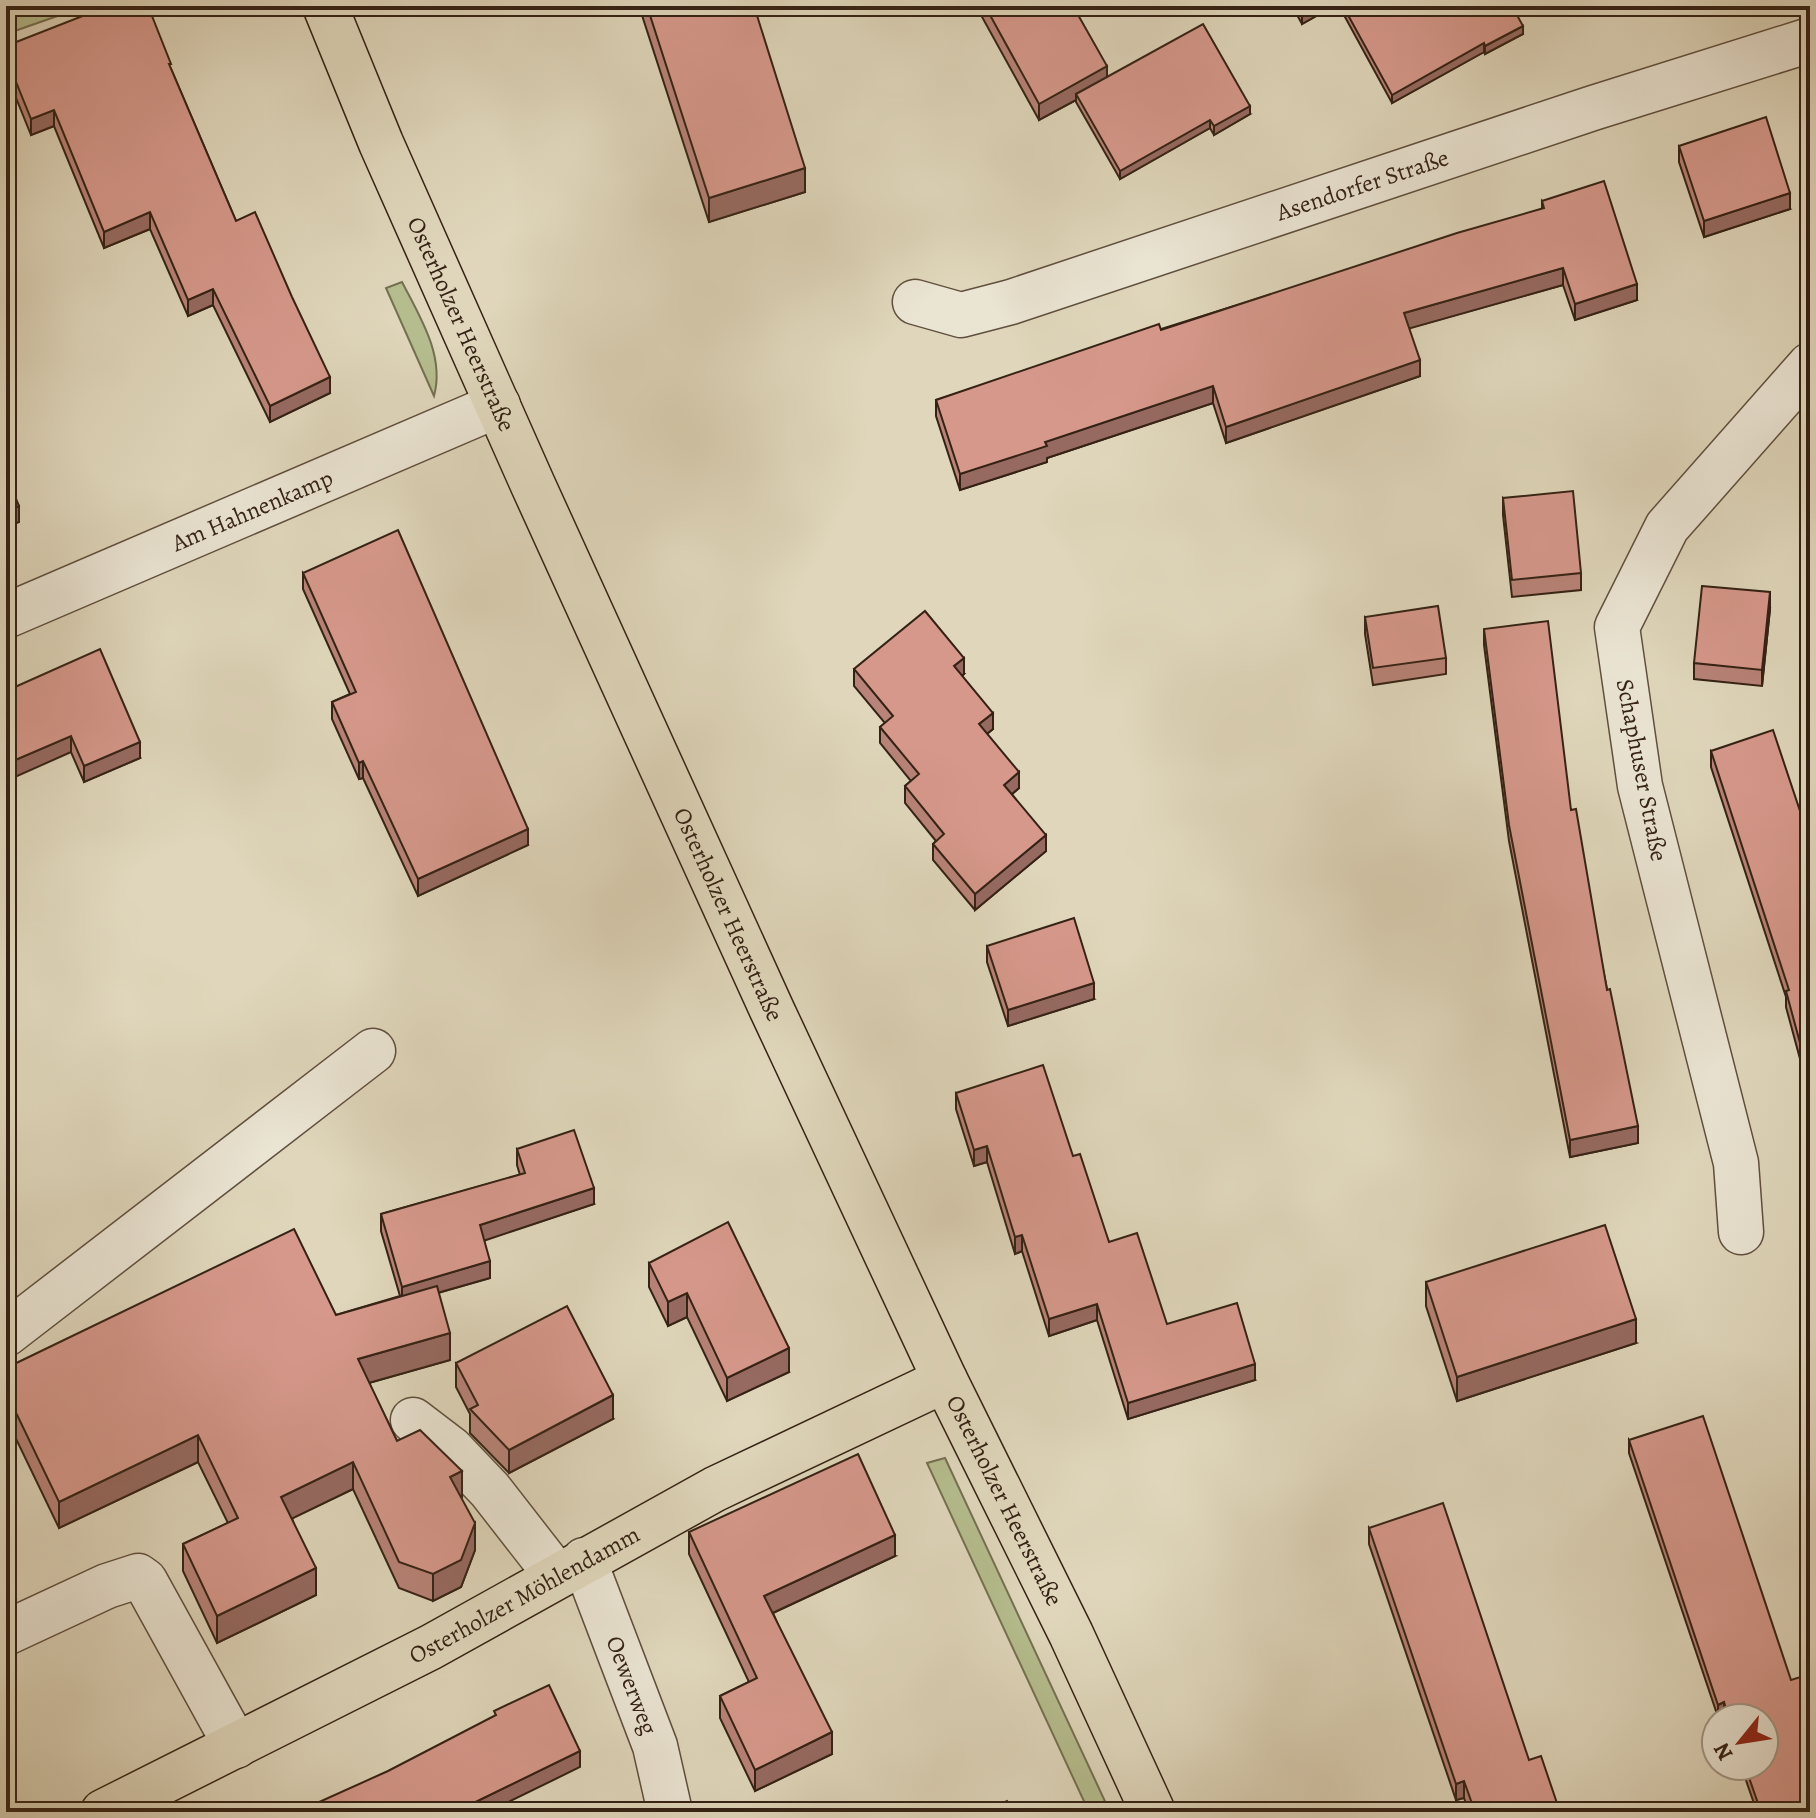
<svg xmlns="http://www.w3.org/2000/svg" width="1816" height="1818" font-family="Alegreya,serif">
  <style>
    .green { fill: #b5bd8e; stroke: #757052; stroke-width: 2 }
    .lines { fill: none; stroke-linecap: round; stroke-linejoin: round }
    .minor-casing { stroke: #604f3e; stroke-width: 47 }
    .major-casing { stroke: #352215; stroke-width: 47 }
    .minor { stroke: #eae4d3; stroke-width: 44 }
    .major { stroke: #dfd6bb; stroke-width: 44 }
    .wall { fill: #b88378; stroke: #352215; stroke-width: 2 }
    .shaded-wall { fill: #966a61; stroke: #352215; stroke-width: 2 }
    .building { fill: #d6988b; stroke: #352215; stroke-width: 2 }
    .labels { text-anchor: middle; stroke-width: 7; stroke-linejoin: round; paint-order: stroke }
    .street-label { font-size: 24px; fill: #352215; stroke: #eae4d3 }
  </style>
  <rect width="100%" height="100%" fill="#dfd6bb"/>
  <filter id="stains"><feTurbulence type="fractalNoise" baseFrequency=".0025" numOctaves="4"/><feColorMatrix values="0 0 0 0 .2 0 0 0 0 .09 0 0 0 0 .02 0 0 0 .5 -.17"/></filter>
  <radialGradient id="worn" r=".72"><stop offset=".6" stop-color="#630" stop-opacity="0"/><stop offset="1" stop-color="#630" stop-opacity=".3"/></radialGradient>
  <g class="green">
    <polygon points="6,6 86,6 6,34"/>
    <path d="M 402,282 C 420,317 445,356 434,396 L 386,288 Z"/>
    <polygon points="945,1458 1110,1812 1089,1812 927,1463"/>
  </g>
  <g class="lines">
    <defs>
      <g id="minor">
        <path id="s1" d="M 915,302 L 961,315 L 1011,302 L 1593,108 L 1810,40"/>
        <path id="s2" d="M 6,616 L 498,405"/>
        <polyline points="1741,1232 1736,1163 1640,786 1617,627 1667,527 1810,365"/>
        <polyline points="6,1334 373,1051"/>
        <polyline points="413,1420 451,1449 490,1490 557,1576"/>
        <path id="s3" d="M 584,1560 L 655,1746 L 670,1812"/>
        <polyline points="6,1633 107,1586 138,1576 145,1581 236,1746"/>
      </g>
      <g id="major">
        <path id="s4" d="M 325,6 L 381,143 L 533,485 L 772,1010 L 945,1380 L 1071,1634 L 1153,1812"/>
        <path id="s5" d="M 103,1812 L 431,1647 L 715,1489 L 945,1380"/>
      </g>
    </defs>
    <use href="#minor" class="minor-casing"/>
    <use href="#major" class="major-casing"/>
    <use href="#minor" class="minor"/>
    <use href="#major" class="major"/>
  </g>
  <g class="wall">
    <polygon points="639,6 754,6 805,192 709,222"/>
    <polygon points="976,6 1073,6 1107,77 1250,114 1214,135 1210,128 1120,179 1076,102 1076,100 1039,120"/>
    <polygon points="1292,6 1334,6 1302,24"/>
    <polygon points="1339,6 1512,6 1523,34 1485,54 1484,52 1392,103"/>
    <polygon points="6,46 171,69 236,221 330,393 270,422 213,305 188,316 150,229 104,248 54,126 31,135 6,73"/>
    <polygon points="1679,146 1790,209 1704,237 1679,162"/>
    <polygon points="1542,201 1637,300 1575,320 1563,285 1409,328 1420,376 1226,443 1213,403 1047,458 1047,462 960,490 936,416 936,400 1542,209"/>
    <polygon points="1503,498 1581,573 1581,590 1512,597 1503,515"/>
    <polygon points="303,573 528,845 418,896 363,778 359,779 332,719 332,702 350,694 303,589"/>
    <polygon points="1770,609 1762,686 1694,679 1694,663"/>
    <polygon points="1365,617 1446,658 1446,674 1373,685 1365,634"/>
    <polygon points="1484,629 1571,810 1638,1143 1570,1157 1509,841 1484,645"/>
    <polygon points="854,669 964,674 962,676 993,729 987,734 1019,788 1012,794 1046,851 975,910 933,860 933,844 936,841 905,803 905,786 911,781 880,743 880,727 885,723 854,686"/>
    <polygon points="6,691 140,758 84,782 71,752"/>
    <polygon points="1711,751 1810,841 1810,1080 1806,1081 1786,1007 1786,997 1711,767"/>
    <polygon points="987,946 1094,999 1008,1026 987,962"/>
    <polygon points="956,1093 1073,1156 1109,1242 1167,1324 1255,1380 1128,1419 1097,1320 1049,1336 1022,1251 1015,1254 987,1162 974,1166 956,1109"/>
    <polygon points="517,1149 594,1204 484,1240 490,1278 438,1293 450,1360 369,1383 397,1441 462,1497 461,1498 475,1550 461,1587 433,1601 399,1588 353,1489 292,1518 316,1595 217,1643 183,1571 183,1544 228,1523 198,1462 59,1528 6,1418 6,1368 336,1315 400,1296 381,1231 381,1214 520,1175 517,1165"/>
    <polygon points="649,1263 789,1372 727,1401 687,1317 668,1326 649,1287"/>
    <polygon points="1426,1282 1636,1343 1457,1401 1426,1306"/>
    <polygon points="456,1363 613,1419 509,1473 470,1433 470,1414 456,1387"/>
    <polygon points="1629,1440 1791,1680 1810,1812 1757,1812 1741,1766 1764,1766 1764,1718 1724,1718 1724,1715 1718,1717 1629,1453"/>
    <polygon points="1369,1528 1529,1760 1560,1812 1469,1812 1464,1798 1456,1800 1369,1544"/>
    <polygon points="689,1532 895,1556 773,1613 832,1754 755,1791 720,1718 720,1696 749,1682 689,1554"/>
  </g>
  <g class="shaded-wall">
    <polygon points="1305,6 1334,6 1302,24 1302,8"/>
    <polygon points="1523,26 1523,34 1485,54 1485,46"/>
    <polygon points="1484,43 1484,52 1392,103 1392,95"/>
    <polygon points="1107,66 1107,82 1076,94 1076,100 1039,120 1039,104"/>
    <polygon points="1250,106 1250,114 1214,135 1214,126"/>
    <polygon points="54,110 54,126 31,135 31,119"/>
    <polygon points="1210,120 1210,128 1120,179 1120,171"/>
    <polygon points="805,168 805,192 709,222 709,198"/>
    <polygon points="1790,193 1790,209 1704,237 1704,221"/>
    <polygon points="150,212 150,229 104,248 104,232"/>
    <polygon points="1563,268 1563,285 1404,330 1404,313"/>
    <polygon points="1637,284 1637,300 1575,320 1575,304"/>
    <polygon points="213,289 213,305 188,316 188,300"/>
    <polygon points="1420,360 1420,376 1226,443 1226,427"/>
    <polygon points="330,377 330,393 270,422 270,406"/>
    <polygon points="1213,386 1213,403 1047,458 1047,462 960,490 960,474 1045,442"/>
    <polygon points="19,506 19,522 6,527 6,511"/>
    <polygon points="1770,592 1770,609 1762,686 1762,670"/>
    <polygon points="964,658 964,674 954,682 954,666"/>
    <polygon points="993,713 993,729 979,740 979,724"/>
    <polygon points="71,736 71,752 6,781 6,764"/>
    <polygon points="140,742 140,758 84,782 84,766"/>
    <polygon points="363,761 363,778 359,779 359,763"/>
    <polygon points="1019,772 1019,788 1004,801 1004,785"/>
    <polygon points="528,829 528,845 418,896 418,879"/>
    <polygon points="1046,835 1046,851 975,910 975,894"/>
    <polygon points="1094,983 1094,999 1008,1026 1008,1010"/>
    <polygon points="1810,1064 1810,1080 1806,1081 1806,1065"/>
    <polygon points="1638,1126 1638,1143 1570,1157 1570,1140"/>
    <polygon points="987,1146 987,1162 974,1166 974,1150"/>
    <polygon points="594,1188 594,1204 480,1242 480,1225"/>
    <polygon points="1022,1235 1022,1251 1015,1254 1015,1237"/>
    <polygon points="490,1261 490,1278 402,1303 402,1287"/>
    <polygon points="687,1293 687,1317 668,1326 668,1302"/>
    <polygon points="1097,1304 1097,1320 1049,1336 1049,1319"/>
    <polygon points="1636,1319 1636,1343 1457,1401 1457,1377"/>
    <polygon points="450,1333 450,1360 358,1386 358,1359"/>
    <polygon points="789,1348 789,1372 727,1401 727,1378"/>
    <polygon points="1255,1364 1255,1380 1128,1419 1128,1403"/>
    <polygon points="613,1395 613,1419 509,1473 509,1450"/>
    <polygon points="198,1435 198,1462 59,1528 59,1502"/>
    <polygon points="353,1462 353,1489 281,1524 281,1497"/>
    <polygon points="462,1471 462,1497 450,1504 450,1477"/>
    <polygon points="475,1523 475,1550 461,1587 433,1601 433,1574"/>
    <polygon points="895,1535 895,1556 764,1617 764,1596"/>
    <polygon points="316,1568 316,1595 217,1643 217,1616"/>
    <polygon points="1724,1702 1724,1715 1718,1717 1718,1705"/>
    <polygon points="832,1732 832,1754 755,1791 755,1770"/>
    <polygon points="580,1751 580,1767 488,1812 455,1812"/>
    <polygon points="1464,1781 1464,1798 1456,1800 1456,1784"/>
  </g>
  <g class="building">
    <polygon points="108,6 148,6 171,64 169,64 236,221 255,212 292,297 330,377 270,406 213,289 188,300 150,212 104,232 54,110 31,119 6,57 6,46"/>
    <polygon points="647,6 754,6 805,168 709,198"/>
    <polygon points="985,6 1073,6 1107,66 1039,104"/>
    <polygon points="1343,6 1512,6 1523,26 1485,46 1484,43 1392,95"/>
    <polygon points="1203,24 1250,106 1214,126 1210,120 1120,171 1076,94"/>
    <polygon points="1766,117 1790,193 1704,221 1679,146"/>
    <polygon points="1604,181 1637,284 1575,304 1563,268 1404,313 1420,360 1226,427 1213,386 1045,442 1047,446 960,474 936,400 1159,324 1161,330 1457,233 1544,208 1542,201"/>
    <polygon points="6,475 19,506 6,511"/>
    <polygon points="1573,491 1581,573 1512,580 1503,498"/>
    <polygon points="398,530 528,829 418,879 363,761 359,763 332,702 356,692 303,573"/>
    <polygon points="1702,586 1770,592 1762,670 1694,663"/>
    <polygon points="1438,606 1446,658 1373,668 1365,617"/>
    <polygon points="925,611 964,658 954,666 993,713 979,724 1019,772 1004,785 1046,835 975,894 933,844 944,834 905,786 919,774 880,727 893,716 854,669"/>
    <polygon points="1548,621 1571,810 1576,809 1607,990 1610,989 1638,1126 1570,1140 1509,825 1484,629"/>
    <polygon points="100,649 140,742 84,766 71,736 6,764 6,691"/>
    <polygon points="1773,730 1810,841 1810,1064 1806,1065 1786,991 1789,990 1711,751"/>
    <polygon points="1074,918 1094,983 1008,1010 987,946"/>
    <polygon points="1043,1065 1073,1156 1080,1154 1109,1242 1137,1233 1167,1324 1237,1303 1255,1364 1128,1403 1097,1304 1049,1319 1022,1235 1015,1237 987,1146 974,1150 956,1093"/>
    <polygon points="574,1130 594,1188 480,1225 490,1261 402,1287 381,1214 525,1173 517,1149"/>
    <polygon points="728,1222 789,1348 727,1378 687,1293 668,1302 649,1263"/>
    <polygon points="1605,1225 1636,1319 1457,1377 1426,1282"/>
    <polygon points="294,1229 336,1315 437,1286 450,1333 358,1359 397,1441 420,1430 462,1471 450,1477 475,1523 461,1560 433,1574 399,1562 353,1462 281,1497 316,1568 217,1616 183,1544 238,1518 198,1435 59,1502 6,1392 6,1368"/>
    <polygon points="567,1306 613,1395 509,1450 470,1409 478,1405 456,1363"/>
    <polygon points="1703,1416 1791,1680 1810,1674 1810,1812 1761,1812 1745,1766 1764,1766 1764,1718 1729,1718 1724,1702 1718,1705 1629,1440"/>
    <polygon points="858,1454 895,1535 764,1596 832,1732 755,1770 720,1696 757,1678 689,1532"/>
    <polygon points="1443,1503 1529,1760 1541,1756 1560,1812 1475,1812 1464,1781 1456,1784 1369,1528"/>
    <polygon points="549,1685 580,1751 455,1812 297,1812 388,1771 496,1715 494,1711"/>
    <polygon points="1007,1801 1011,1812 981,1812"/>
  </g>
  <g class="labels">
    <g class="street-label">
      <text dy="8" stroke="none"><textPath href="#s1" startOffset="470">Asendorfer Straße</textPath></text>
      <text dy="8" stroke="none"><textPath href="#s4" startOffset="346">Osterholzer Heerstraße</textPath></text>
      <text dy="8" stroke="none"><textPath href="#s2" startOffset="268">Am Hahnenkamp</textPath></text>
      <text transform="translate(1642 770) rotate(79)" y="8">Schaphuser Straße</text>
      <text dy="8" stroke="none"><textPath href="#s4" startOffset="994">Osterholzer Heerstraße</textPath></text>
      <text dy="8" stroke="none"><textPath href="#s4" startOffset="1642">Osterholzer Heerstraße</textPath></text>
      <text dy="8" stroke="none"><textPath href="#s5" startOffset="474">Osterholzer Möhlendamm</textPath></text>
      <text dy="8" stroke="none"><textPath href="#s3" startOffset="134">Oewerweg</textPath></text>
    </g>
  </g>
  <rect width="1816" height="1818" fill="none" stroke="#dfd6bb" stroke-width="32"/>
  <rect x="8" y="8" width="1800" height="1802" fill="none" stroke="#352215" stroke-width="4"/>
  <rect x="16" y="16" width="1784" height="1786" fill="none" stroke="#352215" stroke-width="2"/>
  <g transform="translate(1740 1742) rotate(240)"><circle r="38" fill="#eae4d3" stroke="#a29687" stroke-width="2"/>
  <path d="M0-6L14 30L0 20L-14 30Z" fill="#8f2418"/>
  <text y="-12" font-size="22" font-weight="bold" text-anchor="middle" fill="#352215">N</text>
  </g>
  <rect width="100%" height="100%" filter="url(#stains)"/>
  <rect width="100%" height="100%" fill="url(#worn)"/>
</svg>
